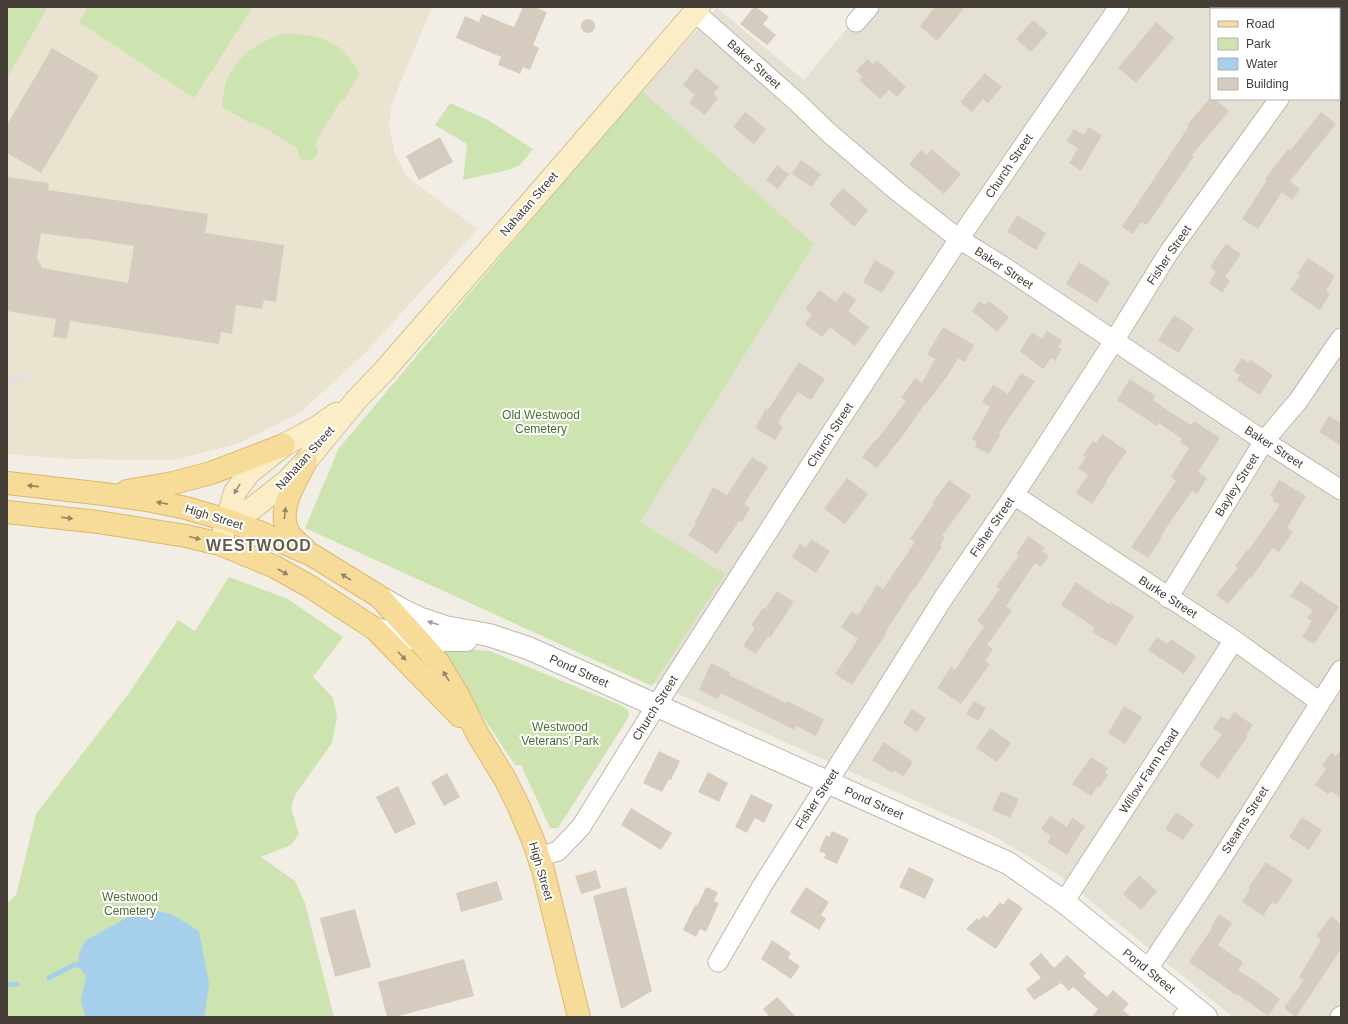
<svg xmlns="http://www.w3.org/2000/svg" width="1348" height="1024" font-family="Arial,sans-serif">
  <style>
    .residential { fill: #e5e0d4; fill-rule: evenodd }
    .education { fill: #eae3d0 }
    .green { fill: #cde4b1 }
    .parking { fill: #e3e1de }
    .water { fill: #a5cfeb }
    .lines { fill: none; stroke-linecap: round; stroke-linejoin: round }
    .stream { stroke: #a5cfeb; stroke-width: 5 }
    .building { fill: #d5ccbf; fill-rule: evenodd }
    .minor-casing { stroke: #bfb8ac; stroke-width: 21 }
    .tertiary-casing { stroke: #bfb8ac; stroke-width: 24 }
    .secondary-casing { stroke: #cfc098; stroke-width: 24 }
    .primary-casing { stroke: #dbb96a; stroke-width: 24 }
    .minor { stroke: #fff; stroke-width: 19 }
    .tertiary { stroke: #fff; stroke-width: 22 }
    .secondary { stroke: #fbeec7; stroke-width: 22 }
    .primary { stroke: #f7dc99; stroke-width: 22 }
    .oneway { fill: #958563 }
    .oneway2 { fill: #968d77 }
    .oneway3 { fill: #a29e9a }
    .labels { text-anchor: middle; stroke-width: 4; stroke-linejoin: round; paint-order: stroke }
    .street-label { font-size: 12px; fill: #443e36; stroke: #fff }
    .park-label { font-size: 12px; fill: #47712d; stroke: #fff }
    .district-label { font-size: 16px; font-weight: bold; letter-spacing: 1px; fill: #665c4d; stroke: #fff }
  </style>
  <rect width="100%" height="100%" fill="#f2eee6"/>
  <path class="residential" d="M 865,7 L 1341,7 L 1341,1017 L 1233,1017 L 1060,876 L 996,837 L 654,683 L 712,590 L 624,531 L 641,90 L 717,8 L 804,80 ZM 1211,9 L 1339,9 L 1339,99 L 1211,99 Z"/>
  <polygon class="education" points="7,7 432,7 392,103 389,124 395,154 407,177 478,229 366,352 301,412 240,443 174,460 70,459 7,454"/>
  <g class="green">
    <polygon points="7,7 48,7 7,78"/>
    <polygon points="88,7 253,7 194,98 79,22"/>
    <path d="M 282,34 C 319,33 340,40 360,73 L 344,100 L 341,100 L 315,144 C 324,160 303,166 298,155 C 298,153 298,150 297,148 L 256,123 L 252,124 L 222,107 C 223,100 223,93 225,86 C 232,58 257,43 282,34 Z"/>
    <polygon points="641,90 814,244 640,522 725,574 652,686 305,528 339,448"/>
    <polygon points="450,103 488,120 533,149 520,165 508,170 463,180 467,144 435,125"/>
    <polygon points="229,577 288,599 343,637 313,677 333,698 337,717 332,743 295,795 291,808 299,834 291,845 261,857 295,881 305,903 334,1017 7,1017 7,903 16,895 36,814 129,693 178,620 195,631"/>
    <polygon points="445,647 490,651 620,705 628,710 629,715 627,720 558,828 550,828 521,765 515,765 442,655"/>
  </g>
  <polygon class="parking" points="29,370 31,380 26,379 7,389 7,380"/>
  <polygon class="water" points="149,909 171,914 199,931 209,984 205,1014 203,1017 85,1017 81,1000 86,976 81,970 78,963 80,951 85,941 137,912"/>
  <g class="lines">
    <g class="stream">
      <polyline points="49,978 74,965 84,965"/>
      <polyline points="7,985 17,984"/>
    </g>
  </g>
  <g class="building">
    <polygon points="523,7 534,7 547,12 533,45 539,48 530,70 523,67 520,74 498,65 501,57 456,38 465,16 479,22 482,14 514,27"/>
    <polygon points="754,7 756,7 769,17 763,24 776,35 767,45 740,24"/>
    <polygon points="935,7 965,7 937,41 920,26"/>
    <circle cx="588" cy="26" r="7"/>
    <polygon points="1033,20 1048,33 1031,52 1016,39"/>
    <polygon points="1156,22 1174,38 1136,83 1118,68"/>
    <polygon points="52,48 99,76 41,173 7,153 7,125"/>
    <polygon points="867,59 873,64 877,60 906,87 897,97 889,90 880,99 859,80 863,77 856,71"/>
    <polygon points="696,68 719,87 713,94 718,98 705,115 689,103 695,95 683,85"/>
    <polygon points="985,73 1002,87 988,103 983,99 972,112 960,102"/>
    <polygon points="1211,97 1211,99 1215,99 1229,111 1192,155 1194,156 1147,225 1141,222 1133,234 1122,227 1189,126 1187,125"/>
    <polygon points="745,112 766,129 754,144 733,127"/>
    <polygon points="1321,112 1336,124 1290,181 1300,189 1292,200 1282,192 1258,229 1242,219 1267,180 1265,179 1288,149 1290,151"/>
    <polygon points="1088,127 1102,135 1081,171 1069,163 1078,148 1066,141 1074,129 1084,135"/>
    <polygon points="440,137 453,162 419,180 406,156"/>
    <polygon points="931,149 961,174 944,194 909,164 921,150 927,155"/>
    <polygon points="801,160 821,174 812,187 792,174"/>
    <polygon points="777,165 789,174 778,189 766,180"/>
    <path d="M 7,177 L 49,183 L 48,190 L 208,214 L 205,233 L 284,245 L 276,302 L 264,300 L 262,309 L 236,305 L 232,334 L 221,332 L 219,344 L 70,321 L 67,339 L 53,337 L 56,319 L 7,311 ZM 41,233 L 83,239 L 83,238 L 134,246 L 128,283 L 42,268 L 37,258 Z"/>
    <polygon points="843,188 868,210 854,227 829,204"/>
    <polygon points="1017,215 1046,233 1036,250 1007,232"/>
    <polygon points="1226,244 1241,254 1225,277 1230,281 1222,293 1209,283 1216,272 1210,267"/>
    <polygon points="1308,258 1335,276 1326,291 1330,294 1320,310 1290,290 1300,276 1297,274"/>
    <polygon points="875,260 895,272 882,293 863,282"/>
    <polygon points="1079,262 1110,282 1097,303 1066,284"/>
    <polygon points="819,290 836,302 844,291 856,300 848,311 869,327 855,346 830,327 822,337 805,324 812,314 805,309"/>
    <polygon points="980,301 985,305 989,301 1009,317 997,332 972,311"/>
    <polygon points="1174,315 1194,328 1179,353 1158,340"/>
    <polygon points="943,327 974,345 965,362 958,358 948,375 926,404 925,403 907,430 877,468 862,457 876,439 877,440 906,401 901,398 915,378 922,383 935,359 927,354"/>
    <polygon points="1047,331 1062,340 1058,347 1062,349 1055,361 1051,358 1043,369 1020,351 1032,332 1042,339"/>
    <polygon points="1242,358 1249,363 1250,360 1273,375 1260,395 1237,380 1240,375 1233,371"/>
    <polygon points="799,362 825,379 811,400 798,392 781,417 778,424 783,427 775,440 755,428 766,408 768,410"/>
    <polygon points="1021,373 1035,381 999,433 1001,434 989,454 975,447 977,442 972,439 990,407 982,402 993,385 1008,394"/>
    <polygon points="1130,379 1156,396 1153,400 1167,410 1191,425 1194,421 1220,438 1198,472 1207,478 1197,494 1192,491 1160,537 1162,538 1148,558 1131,547 1176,481 1171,477 1189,448 1180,442 1182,439 1159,423 1157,426 1117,400"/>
    <polygon points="1329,416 1341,423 1341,446 1319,432"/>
    <polygon points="1102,434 1127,451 1106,481 1107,482 1092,504 1076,493 1088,475 1078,468 1086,457 1083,455 1093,441 1096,443"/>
    <polygon points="752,457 768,467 744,504 750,508 742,522 739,521 717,554 688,535 696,523 695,522 713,487 727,495"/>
    <polygon points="847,478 868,494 845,524 824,509"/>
    <polygon points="949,480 971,496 942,536 945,537 940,545 942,547 914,590 913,589 885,633 886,634 852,685 835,674 858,639 841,627 852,611 858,615 877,585 883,589 915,542 910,539 934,504 932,503"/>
    <polygon points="1279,480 1306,496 1287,528 1293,532 1279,552 1273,548 1251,578 1250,577 1228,604 1216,595 1238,568 1235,566 1247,550 1248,551 1280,505 1273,501 1274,498 1270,496"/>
    <polygon points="1028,536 1045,548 1042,551 1049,556 1041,567 1035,563 1006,606 1012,610 987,645 993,649 985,661 990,664 961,704 937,688 951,667 955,670 984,626 977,621 1000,589 996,587 1019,555 1016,554"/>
    <polygon points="811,539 830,551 816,573 792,557 800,544 806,548"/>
    <polygon points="1301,581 1339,607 1314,644 1302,637 1312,621 1307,618 1313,610 1290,596"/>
    <polygon points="1076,582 1110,605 1111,602 1134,616 1116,646 1092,632 1095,628 1061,605"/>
    <polygon points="777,591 794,602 770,638 768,636 756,654 743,646 755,628 751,625 763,608 765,609"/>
    <polygon points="1157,637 1168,644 1171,639 1196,656 1184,674 1148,650"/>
    <polygon points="711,663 730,672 729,675 786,703 787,701 824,719 816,736 796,726 794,730 721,693 718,699 699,690"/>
    <polygon points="974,701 986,708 978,721 966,714"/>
    <polygon points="1124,706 1142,717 1125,744 1108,733"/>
    <polygon points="912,709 926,718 917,732 903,723"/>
    <polygon points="1234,712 1253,725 1246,735 1248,736 1218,779 1199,765 1222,734 1213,728 1221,716 1229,720"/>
    <polygon points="990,728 1011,743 997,762 976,748"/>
    <polygon points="884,742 913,762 903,777 894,770 892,773 872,760"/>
    <polygon points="1341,750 1341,798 1331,791 1328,794 1315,785 1326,769 1322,766 1331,753 1336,756"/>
    <polygon points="659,751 680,761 671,780 669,779 662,792 643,783"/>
    <polygon points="1091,757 1108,768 1105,773 1108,775 1099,788 1097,787 1091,796 1072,784"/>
    <polygon points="708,772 728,783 719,802 698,792"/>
    <polygon points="447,773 460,797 444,806 431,782"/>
    <polygon points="398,786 416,824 395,834 376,797"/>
    <polygon points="1001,791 1019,799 1010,818 992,810"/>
    <polygon points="751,794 773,805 764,823 755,818 747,833 735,827"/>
    <polygon points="631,808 672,833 661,850 621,825"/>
    <polygon points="1176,812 1194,824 1183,840 1165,829"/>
    <polygon points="1050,816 1067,827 1072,818 1085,826 1067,855 1047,842 1051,836 1041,829"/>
    <polygon points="1302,817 1322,830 1309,850 1289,837"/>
    <polygon points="832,831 849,839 837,864 824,858 826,854 819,851 826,835 829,837"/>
    <polygon points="1266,862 1293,880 1276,905 1272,902 1263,916 1242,902 1250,890 1248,888"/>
    <polygon points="909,867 934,879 925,899 899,887"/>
    <polygon points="596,870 601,888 581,894 575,876"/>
    <polygon points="1139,875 1157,891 1141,910 1123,894"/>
    <polygon points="497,881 503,900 461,912 456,893"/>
    <polygon points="626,887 652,991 621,1009 593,896"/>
    <polygon points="706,887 718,892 714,901 719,903 706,932 700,929 696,937 683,930 695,905 697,906"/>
    <polygon points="806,887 829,902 821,915 826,919 819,930 790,912"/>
    <polygon points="1008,898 1023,908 996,949 966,929 977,918 979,920 984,915 987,918 1000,902 1003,905"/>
    <polygon points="355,909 371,967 335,977 320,918"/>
    <polygon points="1219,914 1232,923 1218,945 1243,962 1238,970 1261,985 1280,999 1268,1016 1237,994 1236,995 1189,962 1212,928 1211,927"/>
    <polygon points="1331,916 1341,924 1341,949 1296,1017 1284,1008 1304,980 1299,977 1321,940 1316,936"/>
    <polygon points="772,940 791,953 788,958 800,966 791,979 761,959"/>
    <polygon points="1041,953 1054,968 1067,955 1086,973 1083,976 1107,997 1113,990 1129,1004 1123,1010 1131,1017 1092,1017 1098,1009 1073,987 1069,991 1061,983 1034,1000 1026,989 1041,978 1029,964"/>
    <polygon points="464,959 474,996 395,1017 387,1017 378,982"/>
    <polygon points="777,997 796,1017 770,1017 763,1009"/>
  </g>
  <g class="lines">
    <defs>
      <g id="minor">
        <polyline points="1226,7 1229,9"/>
        <polyline points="695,12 797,102 828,132 897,191 959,239 1001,265 1264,441 1341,490"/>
        <polyline points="856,22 869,7"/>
        <polyline points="1339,25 1341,23"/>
        <polyline points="1339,82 1341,83"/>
        <polyline points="1014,495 1234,640 1320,702"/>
        <polyline points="1168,598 1264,441 1298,401 1341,338"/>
        <polyline points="539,857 558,851 581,827 656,706 837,424 959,239 1119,7"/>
        <polyline points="1064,902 1234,640"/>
        <polyline points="718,962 762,886 828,782 944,597 1014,495 1114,341 1169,252 1279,99"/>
        <polyline points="1148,969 1216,867 1341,670"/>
        <polyline points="1183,1017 1194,1007"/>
        <polyline points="1340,1017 1341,1016"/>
      </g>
      <g id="tertiary">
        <polyline points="383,599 402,610 421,619 445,627 489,635 528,648 1008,863 1064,902 1206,1017"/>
        <polyline points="375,629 419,640 466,640"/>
      </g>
      <g id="secondary">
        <polyline points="227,520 245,514 287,481 306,461 357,399 384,371 578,148 699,7"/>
        <polyline points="224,531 235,492 249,473 284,445 316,428 336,414"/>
      </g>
      <g id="primary">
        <polyline points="7,483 104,494 147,500 186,508 227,520 259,532 312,555 380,597 438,662 459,697 478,735 505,779 518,805 533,840 543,870 579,1017"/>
        <polyline points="127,491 173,483 211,473 284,445"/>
        <polyline points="7,512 98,522 186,536 220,544 275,567 309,586 375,629 460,716"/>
        <path d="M 305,549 C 301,545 295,541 291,536 C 274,513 295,483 306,461"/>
      </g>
    </defs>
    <use href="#minor" class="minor-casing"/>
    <use href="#tertiary" class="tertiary-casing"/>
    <use href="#secondary" class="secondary-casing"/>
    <use href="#primary" class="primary-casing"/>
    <use href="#minor" class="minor"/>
    <use href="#tertiary" class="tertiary"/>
    <use href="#secondary" class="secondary"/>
    <use href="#primary" class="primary"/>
  </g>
  <defs><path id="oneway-solid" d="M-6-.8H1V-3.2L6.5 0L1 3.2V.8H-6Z"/></defs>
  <g class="oneway">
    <use href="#oneway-solid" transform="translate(33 486) rotate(-174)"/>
    <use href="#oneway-solid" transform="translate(162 503) rotate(-169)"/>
    <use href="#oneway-solid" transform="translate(285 513) rotate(-83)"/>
    <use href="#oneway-solid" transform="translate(67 518) rotate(7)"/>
    <use href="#oneway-solid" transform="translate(195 538) rotate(14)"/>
    <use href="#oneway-solid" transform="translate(283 572) rotate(30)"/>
    <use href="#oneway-solid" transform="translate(346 577) rotate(-148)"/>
    <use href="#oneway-solid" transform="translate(402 656) rotate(46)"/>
    <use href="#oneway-solid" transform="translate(446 676) rotate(-121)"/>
  </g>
  <use class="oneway2" href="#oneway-solid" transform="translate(237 489) rotate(122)"/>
  <use class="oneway3" href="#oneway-solid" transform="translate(433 623) rotate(-162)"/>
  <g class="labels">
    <g class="street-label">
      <text transform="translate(754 64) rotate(42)" y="4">Baker Street</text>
      <text transform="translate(1009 166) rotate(-56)" y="4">Church Street</text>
      <text transform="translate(529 204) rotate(-49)" y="4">Nahatan Street</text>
      <text transform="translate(1169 255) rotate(-56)" y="4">Fisher Street</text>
      <text transform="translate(1004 268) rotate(33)" y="4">Baker Street</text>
      <text transform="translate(830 435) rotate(-57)" y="4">Church Street</text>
      <text transform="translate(1274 447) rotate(33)" y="4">Baker Street</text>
      <text transform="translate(305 458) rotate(-48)" y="4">Nahatan Street</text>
      <text transform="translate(1237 485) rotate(-58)" y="4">Bayley Street</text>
      <text transform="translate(214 517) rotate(17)" y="4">High Street</text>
      <text transform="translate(992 527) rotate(-56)" y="4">Fisher Street</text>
      <text transform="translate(1168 597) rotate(33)" y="4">Burke Street</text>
      <text transform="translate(579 671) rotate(24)" y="4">Pond Street</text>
      <text transform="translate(655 708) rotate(-58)" y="4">Church Street</text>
      <text transform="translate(1149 771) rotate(-57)" y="4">Willow Farm Road</text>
      <text transform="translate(817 799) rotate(-57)" y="4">Fisher Street</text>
      <text transform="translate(874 803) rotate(24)" y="4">Pond Street</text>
      <text transform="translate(1245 820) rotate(-58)" y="4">Stearns Street</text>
      <text transform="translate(541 871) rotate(74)" y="4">High Street</text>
      <text transform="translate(1149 971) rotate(39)" y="4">Pond Street</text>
    </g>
    <g class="park-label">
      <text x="541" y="419">Old Westwood<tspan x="541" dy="14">Cemetery</tspan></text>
      <text x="560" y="731">Westwood<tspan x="560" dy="14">Veterans' Park</tspan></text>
      <text x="130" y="901">Westwood<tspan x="130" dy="14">Cemetery</tspan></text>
    </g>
    <g class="district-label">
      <text x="259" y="551">WESTWOOD</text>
    </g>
  </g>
  <rect width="1348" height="1024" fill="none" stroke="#443e36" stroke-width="16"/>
  <rect x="1210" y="8" width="130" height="92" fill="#ffffff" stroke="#b4b2af"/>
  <rect x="1218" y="21" width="20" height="6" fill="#f7dc99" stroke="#b4b2af"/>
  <text x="1246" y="28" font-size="12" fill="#443e36">Road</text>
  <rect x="1218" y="38" width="20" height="12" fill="#cde4b1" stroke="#b4b2af"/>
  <text x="1246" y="48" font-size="12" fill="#443e36">Park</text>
  <rect x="1218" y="58" width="20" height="12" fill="#a5cfeb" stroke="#b4b2af"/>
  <text x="1246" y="68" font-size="12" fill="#443e36">Water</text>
  <rect x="1218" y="78" width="20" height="12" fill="#d5ccbf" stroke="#b4b2af"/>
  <text x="1246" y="88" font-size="12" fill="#443e36">Building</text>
</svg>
